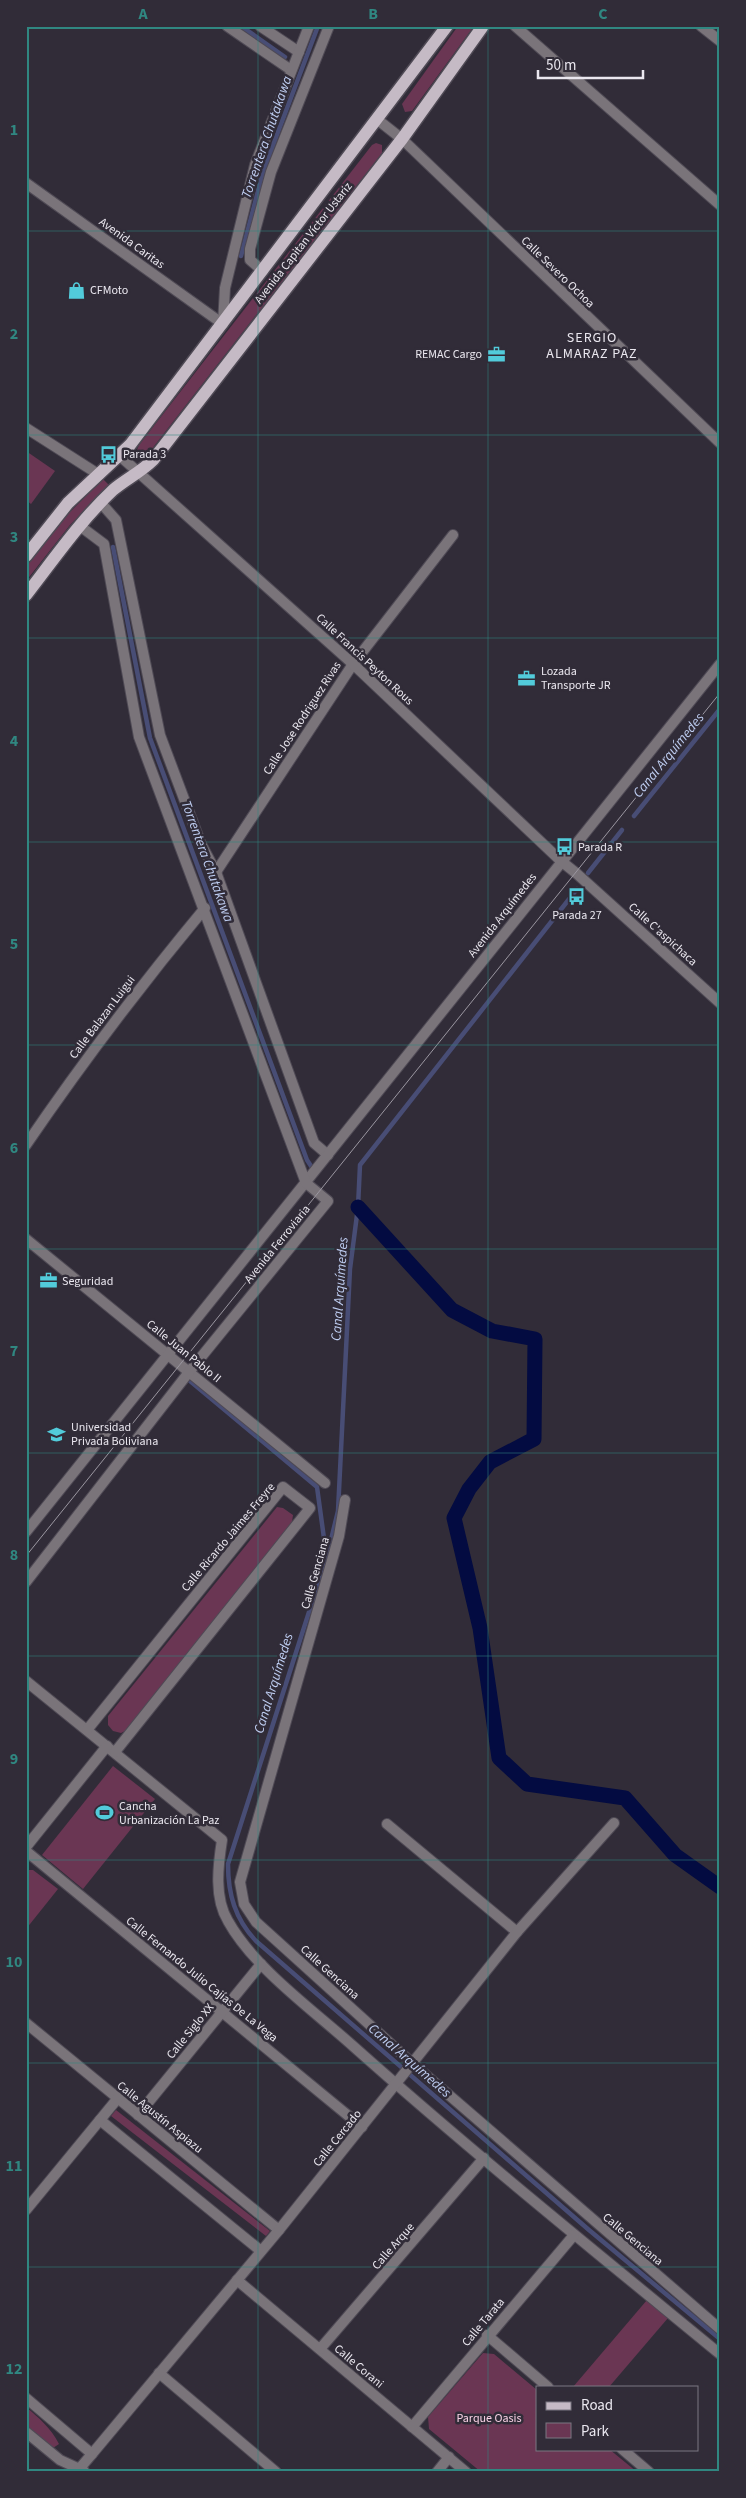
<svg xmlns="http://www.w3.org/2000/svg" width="746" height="2498" font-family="'Source Sans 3',sans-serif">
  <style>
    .green { fill: #6a3653 }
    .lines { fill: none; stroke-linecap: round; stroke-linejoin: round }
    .stream { stroke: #484d75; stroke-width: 4.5 }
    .canal { stroke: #030b41; stroke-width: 15 }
    .minor-casing { stroke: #4f4a55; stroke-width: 12 }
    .tertiary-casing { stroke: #4f4a55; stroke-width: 12 }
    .primary-casing { stroke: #4f4a55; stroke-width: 15 }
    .minor { stroke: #7a747a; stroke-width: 10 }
    .tertiary { stroke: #7a747a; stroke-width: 10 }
    .primary { stroke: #c5bac5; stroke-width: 12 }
    .tram { stroke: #9b97a1; stroke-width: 1 }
    .grid { fill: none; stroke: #308781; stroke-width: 1; stroke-opacity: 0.55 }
    .labels { text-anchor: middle; stroke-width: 5; stroke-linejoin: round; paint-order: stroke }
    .street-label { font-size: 12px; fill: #eae7ef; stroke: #312c38 }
    .poi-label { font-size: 12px; fill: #eae7ef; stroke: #312c38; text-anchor: start }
    .park-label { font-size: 12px; fill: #f8d0e4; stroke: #312c38 }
    .water-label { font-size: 14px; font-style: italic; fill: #bfcef2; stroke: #312c38 }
    .neighbourhood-label { font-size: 14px; letter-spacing: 1px; fill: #eae7ef; stroke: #312c38 }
    .neatline { fill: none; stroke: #308781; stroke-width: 2 }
    .grid-label { font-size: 16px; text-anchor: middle; font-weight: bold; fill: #308781 }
  </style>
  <rect width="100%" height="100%" fill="#312c38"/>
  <g class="green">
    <polygon points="458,26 474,26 412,111 405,112 402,104"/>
    <polygon points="376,143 382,145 382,153 148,454 141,457 136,452 139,445 372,145"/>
    <polygon points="26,451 55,471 31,504 26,500"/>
    <polygon points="103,479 109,485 70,525 26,581 26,567 64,518"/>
    <polygon points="277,1507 283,1508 293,1515 292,1522 127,1730 121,1733 113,1731 108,1725 108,1716"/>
    <polygon points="113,1766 155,1799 83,1889 42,1855"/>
    <polygon points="26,1870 33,1870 58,1889 26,1929"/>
    <polygon points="116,2110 270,2231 266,2236 111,2116"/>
    <polygon points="647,2300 668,2318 609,2387 573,2387"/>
    <polygon points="483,2353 494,2354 537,2390 537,2449 609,2449 637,2472 481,2472 429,2429 428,2417"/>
    <path d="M 26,2407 C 39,2418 51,2428 59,2444 L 53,2448 L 26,2425 Z"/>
  </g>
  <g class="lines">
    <g class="stream">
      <polyline points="241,26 285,57"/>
      <polyline points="241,256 263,172 318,26"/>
      <polyline points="113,547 150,738 307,1160 315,1172"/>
      <polyline points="634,816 720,709"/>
      <polyline points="588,873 622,830"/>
      <path d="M 577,889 L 360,1165 L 358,1207 L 350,1269 L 338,1511 L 327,1556 L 228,1864 C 228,1894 235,1919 256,1941 L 589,2230 L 720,2339"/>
      <polyline points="190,1381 317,1487 326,1553"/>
    </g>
    <polyline class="canal" points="358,1207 452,1310 492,1331 535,1339 534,1439 490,1462 469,1489 454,1518 480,1628 499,1758 527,1784 625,1798 675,1855 720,1887"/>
    <defs>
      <g id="minor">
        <polyline points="227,26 291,70"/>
        <polyline points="260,26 299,52"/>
        <polyline points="515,26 720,205"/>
        <polyline points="701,26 720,41"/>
        <polyline points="378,120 402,139 720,443"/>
        <polyline points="26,183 223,324"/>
        <polyline points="263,271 250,260 250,249 271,172 329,26"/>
        <polyline points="223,324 225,288 255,165 309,26"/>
        <polyline points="26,428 98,474"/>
        <polyline points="101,503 116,520 160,735 201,844 216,872 314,1143 328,1155"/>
        <polyline points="216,872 353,664 453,535"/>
        <path d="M 26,1145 C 82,1063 141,985 205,908"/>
        <polyline points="26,1239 325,1483"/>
        <polyline points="345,1500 339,1536 240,1882 244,1904 256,1922 413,2064 720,2329"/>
        <polyline points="26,1532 720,664"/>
        <polyline points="26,1582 189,1372 328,1201 306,1183 139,737 104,544 80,526"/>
        <path d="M 26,1681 L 222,1840 C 218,1866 214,1898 228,1921 C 254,1968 313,2010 353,2046 C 472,2152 597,2253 720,2354"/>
        <polyline points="87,1730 283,1487 310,1508 115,1752"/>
        <polyline points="387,1824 517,1932"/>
        <polyline points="26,1847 107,1746"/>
        <polyline points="26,1851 362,2127"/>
        <polyline points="26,2023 279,2230"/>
        <polyline points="138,2115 261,1964"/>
        <polyline points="100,2120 261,2251"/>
        <polyline points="26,2210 118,2098"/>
        <polyline points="237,2280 466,2472"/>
        <polyline points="487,2335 548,2387"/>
        <polyline points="320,2349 484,2158"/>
        <polyline points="159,2373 276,2472"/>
        <polyline points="412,2427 574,2235"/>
        <polyline points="622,2449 649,2472"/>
        <polyline points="92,2454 279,2230 517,1932 614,1823"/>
        <polyline points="437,2472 449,2457"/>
      </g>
      <g id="tertiary">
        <polyline points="120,456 353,664 561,861 576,873 720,1003"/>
        <polyline points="26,2398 92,2454 80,2468"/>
        <polyline points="26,2432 60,2460 84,2471"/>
      </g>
      <g id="primary">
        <polyline points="26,556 68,503 130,445 447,26"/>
        <path d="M 26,595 C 54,559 80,521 113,490 C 126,479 141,472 153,460 L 402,139 L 483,26"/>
      </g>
    </defs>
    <use href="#minor" class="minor-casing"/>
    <use href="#tertiary" class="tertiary-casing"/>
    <use href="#primary" class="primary-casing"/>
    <use href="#minor" class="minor"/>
    <use href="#tertiary" class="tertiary"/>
    <use href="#primary" class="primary"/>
    <polyline class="tram" points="26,1556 720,693"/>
  </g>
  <path class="grid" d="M 258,26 L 258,2472M 488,26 L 488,2472M 26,231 L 720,231M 26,435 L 720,435M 26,638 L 720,638M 26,842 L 720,842M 26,1045 L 720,1045M 26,1249 L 720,1249M 26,1453 L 720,1453M 26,1656 L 720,1656M 26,1860 L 720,1860M 26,2063 L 720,2063M 26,2267 L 720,2267"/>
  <defs>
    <symbol id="shop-bare" viewBox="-9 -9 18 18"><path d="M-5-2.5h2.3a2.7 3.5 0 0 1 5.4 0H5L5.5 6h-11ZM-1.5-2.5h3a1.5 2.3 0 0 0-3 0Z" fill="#52cbda" stroke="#312c38" stroke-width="2.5" paint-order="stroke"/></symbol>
    <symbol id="office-bare" viewBox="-9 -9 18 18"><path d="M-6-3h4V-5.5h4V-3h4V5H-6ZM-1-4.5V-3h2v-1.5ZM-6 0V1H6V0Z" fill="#52cbda" stroke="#312c38" stroke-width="2.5" paint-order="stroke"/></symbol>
    <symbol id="bus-bare" viewBox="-9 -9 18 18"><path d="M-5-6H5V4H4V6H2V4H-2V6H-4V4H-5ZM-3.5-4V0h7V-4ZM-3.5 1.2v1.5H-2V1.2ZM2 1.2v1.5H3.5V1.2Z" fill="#52cbda" stroke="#312c38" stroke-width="2.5" paint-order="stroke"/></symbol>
    <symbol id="university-bare" viewBox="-9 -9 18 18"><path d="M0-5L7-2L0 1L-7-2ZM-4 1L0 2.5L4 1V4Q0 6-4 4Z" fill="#52cbda" stroke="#312c38" stroke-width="2.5" paint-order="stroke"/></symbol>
    <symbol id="stadium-bare" viewBox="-9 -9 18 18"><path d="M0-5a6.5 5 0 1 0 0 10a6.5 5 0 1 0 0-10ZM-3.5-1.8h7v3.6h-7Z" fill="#52cbda" stroke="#312c38" stroke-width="2.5" paint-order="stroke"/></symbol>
  </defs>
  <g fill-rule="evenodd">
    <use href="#shop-bare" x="64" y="278" width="25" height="25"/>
    <use href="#office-bare" x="484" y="342" width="25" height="25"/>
    <use href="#bus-bare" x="96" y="442" width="25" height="25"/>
    <use href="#office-bare" x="514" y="666" width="25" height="25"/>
    <use href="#bus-bare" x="552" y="834" width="25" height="25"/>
    <use href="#bus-bare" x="564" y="884" width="25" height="25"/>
    <use href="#office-bare" x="36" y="1268" width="25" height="25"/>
    <use href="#university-bare" x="44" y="1422" width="25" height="25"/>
    <use href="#stadium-bare" x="92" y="1800" width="25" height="25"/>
  </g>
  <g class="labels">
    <g class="street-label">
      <text transform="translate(132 243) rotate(36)" y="4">Avenida Caritas</text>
      <text transform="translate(303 243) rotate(-52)" y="4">Avenida Capitan Víctor Ustariz</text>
      <text transform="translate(558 272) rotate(44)" y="4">Calle Severo Ochoa</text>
      <text transform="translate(365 659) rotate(43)" y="4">Calle Francis Peyton Rous</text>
      <text transform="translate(302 718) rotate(-57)" y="4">Calle Jose Rodriguez Rivas</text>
      <text transform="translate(502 915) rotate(-52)" y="4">Avenida Arquímedes</text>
      <text transform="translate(663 934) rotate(42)" y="4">Calle C'aspichaca</text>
      <text transform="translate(102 1017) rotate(-53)" y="4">Calle Balazan Luigui</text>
      <text transform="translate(277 1244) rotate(-51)" y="4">Avenida Ferroviaria</text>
      <text transform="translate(184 1351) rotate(39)" y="4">Calle Juan Pablo II</text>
      <text transform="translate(228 1537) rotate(-50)" y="4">Calle Ricardo Jaimes Freyre</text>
      <text transform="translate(315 1573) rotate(-74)" y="4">Calle Genciana</text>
      <text transform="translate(330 1972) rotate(42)" y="4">Calle Genciana</text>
      <text transform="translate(202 1979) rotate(39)" y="4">Calle Fernando Julio Cajías De La Vega</text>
      <text transform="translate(190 2031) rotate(-51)" y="4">Calle Siglo XX</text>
      <text transform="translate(160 2117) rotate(39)" y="4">Calle Agustín Aspiazu</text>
      <text transform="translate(337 2138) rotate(-51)" y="4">Calle Cercado</text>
      <text transform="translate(633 2239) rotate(40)" y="4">Calle Genciana</text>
      <text transform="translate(393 2246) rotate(-49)" y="4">Calle Arque</text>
      <text transform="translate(483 2322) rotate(-50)" y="4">Calle Tarata</text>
      <text transform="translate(359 2366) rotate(40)" y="4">Calle Corani</text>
    </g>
    <g class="poi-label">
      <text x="90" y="294">CFMoto</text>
      <text x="482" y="358" text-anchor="end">REMAC Cargo</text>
      <text x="123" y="458">Parada 3</text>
      <text x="541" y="675">Lozada<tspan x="541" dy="14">Transporte JR</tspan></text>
      <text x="578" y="851">Parada R</text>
      <text x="577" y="919" text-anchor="middle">Parada 27</text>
      <text x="62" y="1285">Seguridad</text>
      <text x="71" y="1431">Universidad<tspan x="71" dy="14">Privada Boliviana</tspan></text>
      <text x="119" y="1810">Cancha<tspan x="119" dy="14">Urbanización La Paz</tspan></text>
    </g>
    <g class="park-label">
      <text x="489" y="2422">Parque Oasis</text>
    </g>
    <g class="water-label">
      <text transform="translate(266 137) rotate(-71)" y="5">Torrentera Chutakawa</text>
      <text transform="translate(668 755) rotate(-51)" y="5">Canal Arquímedes</text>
      <text transform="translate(208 861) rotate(70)" y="5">Torrentera Chutakawa</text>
      <text transform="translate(339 1289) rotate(-86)" y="5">Canal Arquímedes</text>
      <text transform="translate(273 1683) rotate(-73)" y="5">Canal Arquímedes</text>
      <text transform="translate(410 2060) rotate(41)" y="5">Canal Arquímedes</text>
    </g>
    <g class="neighbourhood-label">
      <text x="592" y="342">SERGIO<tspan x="592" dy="16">ALMARAZ PAZ</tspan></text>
    </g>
  </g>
  <rect width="746" height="2498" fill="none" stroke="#312c38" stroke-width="55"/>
  <rect x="536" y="2386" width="162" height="65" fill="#312c38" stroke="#7b7781"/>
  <rect x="546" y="2402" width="25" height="8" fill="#c5bac5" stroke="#7b7781"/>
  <text x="581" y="2410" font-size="15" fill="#eae7ef">Road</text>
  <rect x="546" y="2423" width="25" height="15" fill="#6a3653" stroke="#7b7781"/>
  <text x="581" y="2436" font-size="15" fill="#eae7ef">Park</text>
  <path d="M538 70v8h105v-8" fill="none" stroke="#eae7ef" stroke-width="2.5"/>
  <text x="546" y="70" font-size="15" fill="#eae7ef" stroke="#312c38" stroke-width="4" paint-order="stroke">50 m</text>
  <rect x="28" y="28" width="690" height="2442" class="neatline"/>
  <g class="grid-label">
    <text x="143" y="19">A</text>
    <text x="373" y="19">B</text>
    <text x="603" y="19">C</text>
    <text x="14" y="135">1</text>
    <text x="14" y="339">2</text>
    <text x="14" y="542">3</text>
    <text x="14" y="746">4</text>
    <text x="14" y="949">5</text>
    <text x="14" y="1153">6</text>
    <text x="14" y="1356">7</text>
    <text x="14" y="1560">8</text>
    <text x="14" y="1764">9</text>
    <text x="14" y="1967">10</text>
    <text x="14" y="2171">11</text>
    <text x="14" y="2374">12</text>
  </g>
</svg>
